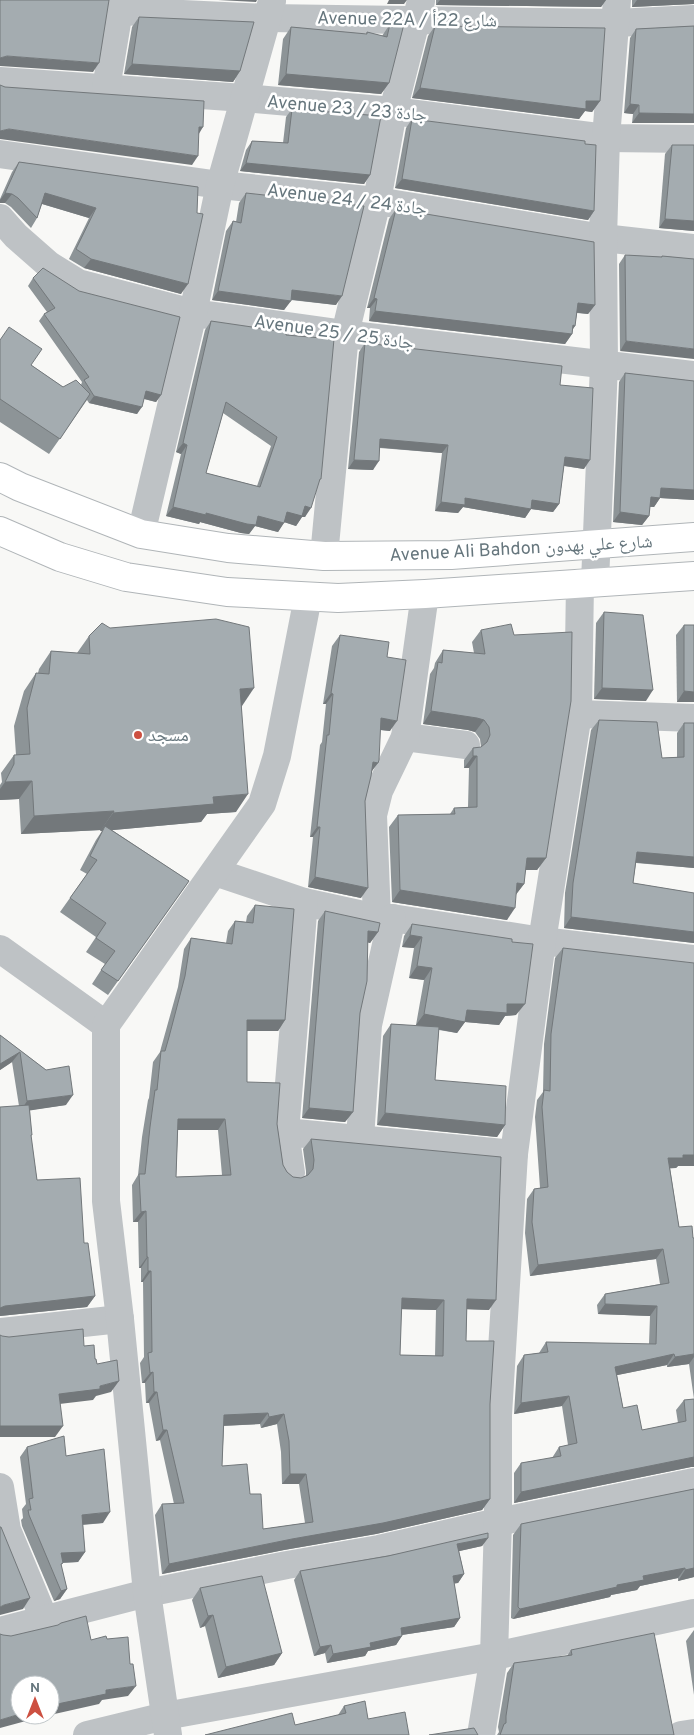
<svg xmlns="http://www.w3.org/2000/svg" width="694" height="1735" font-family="Overpass,'Noto Naskh Arabic',sans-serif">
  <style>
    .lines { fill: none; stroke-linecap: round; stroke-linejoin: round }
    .major-casing { stroke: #b0b5b8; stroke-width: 30 }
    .minor { stroke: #bec2c5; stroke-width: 28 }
    .major { stroke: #fff; stroke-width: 28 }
    .wall { fill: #8d9497; fill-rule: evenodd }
    .shaded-wall { fill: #73787b }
    .building { fill: #a4acb0; stroke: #73787b; fill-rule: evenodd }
    .poi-dot { fill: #cd5041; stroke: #fff; stroke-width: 2 }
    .labels { text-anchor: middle; stroke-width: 5; stroke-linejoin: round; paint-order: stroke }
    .street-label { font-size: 18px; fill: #66767d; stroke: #fff }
    .poi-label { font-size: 18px; fill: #66767d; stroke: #fff; text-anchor: start }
  </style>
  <rect width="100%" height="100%" fill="#f8f8f6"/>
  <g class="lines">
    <defs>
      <g id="major">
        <polyline points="0,477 20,487 141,534 228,548 324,556 451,555 694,537"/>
        <polyline points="0,531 60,557 126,577 227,592 338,598 425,594 694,576"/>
      </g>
    </defs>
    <use href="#major" class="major-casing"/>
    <g class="minor">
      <polyline points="119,11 268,18 616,23 694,19"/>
      <polyline points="0,81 244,98 393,111 606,138 694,139"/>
      <polyline points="106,88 119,11 119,0"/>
      <polyline points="0,154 220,185 377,201 603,238 694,248"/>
      <polyline points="0,218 16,236 49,265 78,283 193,313 345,334 694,375"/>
      <polyline points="141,534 193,313 220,185 272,1"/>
      <polyline points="324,556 345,334 377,201 393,111 421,1"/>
      <polyline points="595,582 604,365 603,238 606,138 617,0"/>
      <polyline points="578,714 694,718"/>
      <polyline points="405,737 466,745"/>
      <polyline points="215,872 304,902 377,918 392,918 542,941 694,959"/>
      <polyline points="377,918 373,815 379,791 405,737 425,594"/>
      <polyline points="0,949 106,1025"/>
      <polyline points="285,1132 514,1154"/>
      <polyline points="360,1138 368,1025 392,918"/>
      <polyline points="291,1173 285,1132 304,902"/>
      <polyline points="0,1332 120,1319"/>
      <polyline points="0,1487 7,1530 45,1621"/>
      <polyline points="0,1631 147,1593 287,1565 379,1549 498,1522 694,1482"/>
      <polyline points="87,1735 165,1716 494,1656 694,1613"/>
      <polyline points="168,1735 147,1593 120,1319 106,1201 106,1025 262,804 277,756 308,597"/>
      <polyline points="481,1735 494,1656 498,1522 498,1415 514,1154 542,941 578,714 580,583"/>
      <polyline points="681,1735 694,1733"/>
    </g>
    <use href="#major" class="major"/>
  </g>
  <g class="wall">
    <polygon points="436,0 606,0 601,7 436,5"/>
    <polygon points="632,0 694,0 694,4 632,7"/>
    <polygon points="139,17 240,71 233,82 124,74 132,27"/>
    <polygon points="390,24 389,83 381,94 278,85 283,39 291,27 366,34 367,32 382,36"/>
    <polygon points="435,26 600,101 592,112 585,111 579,119 412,98 428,36"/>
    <polygon points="694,26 694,123 632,123 633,114 624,113 630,38 636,29"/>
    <polygon points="292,109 370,175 364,184 240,171 246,150 252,141 283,143 286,117"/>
    <polygon points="412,119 594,211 588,220 395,188 406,128"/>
    <polygon points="672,145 694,231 659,228 665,154"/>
    <polygon points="19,162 198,187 181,294 84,268 69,259 89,218 42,204 37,218 31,228 11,207 5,203 0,203 0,199 12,172"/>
    <polygon points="246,193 336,305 291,300 284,310 212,300 226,231 233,221 236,222 239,203"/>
    <polygon points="396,209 595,305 588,314 577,313 575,326 573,329 572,334 565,344 369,321 370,308 367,308 389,219"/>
    <polygon points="625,255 661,257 662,256 694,259 620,351 619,264"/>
    <polygon points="33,278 161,395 156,402 144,399 137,414 89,403 87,400 49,454 0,422 0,339 31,365 63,387 81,385 82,382 39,321 44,314 47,312 28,286"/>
    <path d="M 211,321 L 286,335 L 318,483 L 305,517 L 302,517 L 296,526 L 284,522 L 278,532 L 255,526 L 249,534 L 241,533 L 200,522 L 199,524 L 166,516 L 181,454 L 176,452 L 205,330 ZM 223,413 L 271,446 L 257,486 L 206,473 Z"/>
    <polygon points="365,343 560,385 584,469 564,466 559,504 553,512 531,509 525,518 463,507 458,513 435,511 442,453 380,448 373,470 348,469 359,352"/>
    <polygon points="625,373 694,381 694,500 660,498 654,507 650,507 649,516 642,525 613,522 619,382"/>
    <polygon points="604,612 646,701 594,699 596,623"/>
    <polygon points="684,625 694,702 677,702 676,635"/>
    <polygon points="110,628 242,706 236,812 207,814 201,822 112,830 189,881 108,995 92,984 105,964 86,952 96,937 60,912 87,874 80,870 96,840 102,831 100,831 101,830 21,834 19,799 0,800 0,785 2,782 1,773 14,755 16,755 14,726 24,691 36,673 38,673 39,669 51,651 77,653 89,636"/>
    <polygon points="481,630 546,858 537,870 525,870 524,884 516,894 507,920 392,902 389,827 398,815 450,814 454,808 468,807 469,768 464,768 464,760 473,748 481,747 480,739 475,732 468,730 423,724 430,674 434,668 435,663 443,650 474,653 472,642"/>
    <polygon points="340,635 387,657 390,731 380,730 378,763 372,771 365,801 361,898 308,887 313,837 310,837 320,745 322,742 326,704 323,704 332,646"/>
    <polygon points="599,720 662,758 677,757 677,733 684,723 694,868 636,863 633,883 694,893 694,943 564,928 565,893 591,730"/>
    <path d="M 255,905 L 285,1020 L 278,1031 L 247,1031 L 247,1082 L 277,1124 L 283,1165 L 287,1172 L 293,1177 L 301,1178 L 306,1176 L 306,1171 L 303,1149 L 311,1139 L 489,1310 L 467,1309 L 466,1341 L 490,1404 L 490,1499 L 482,1510 L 376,1534 L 284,1550 L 162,1574 L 155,1515 L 162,1504 L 174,1504 L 160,1440 L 156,1441 L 149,1403 L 146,1403 L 145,1383 L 142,1383 L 140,1363 L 144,1357 L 143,1282 L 141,1282 L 141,1268 L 139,1268 L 138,1222 L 133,1222 L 132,1185 L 138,1175 L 142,1137 L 148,1100 L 149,1098 L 153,1062 L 160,1052 L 161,1048 L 178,987 L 184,949 L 191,938 L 226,943 L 228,931 L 235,921 L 246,922 L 247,916 ZM 178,1130 L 218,1130 L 222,1175 L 176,1177 ZM 401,1309 L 436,1310 L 435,1356 L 400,1355 ZM 260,1424 L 261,1428 L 277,1424 L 281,1452 L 282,1484 L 299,1484 L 305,1523 L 263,1529 L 250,1494 L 222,1466 L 224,1426 Z"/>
    <polygon points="325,911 378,932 370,943 368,942 360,1013 353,1112 345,1122 302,1118 318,921"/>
    <polygon points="412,924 516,1015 505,1016 499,1025 465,1022 457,1033 439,1030 435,1080 505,1125 497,1137 377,1125 383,1036 391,1024 419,1026 416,1025 424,980 409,978 414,948 402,947 404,936"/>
    <path d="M 563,948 L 678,1166 L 676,1168 L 670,1168 L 679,1227 L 693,1238 L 694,1238 L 694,1467 L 691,1467 L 514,1503 L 514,1473 L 521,1463 L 552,1458 L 559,1447 L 568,1445 L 562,1406 L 514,1414 L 517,1366 L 524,1355 L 539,1353 L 546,1342 L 649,1344 L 650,1316 L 598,1314 L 597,1305 L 605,1294 L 660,1284 L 656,1259 L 530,1276 L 525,1233 L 527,1199 L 534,1189 L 540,1188 L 535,1117 L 537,1100 L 543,1092 L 544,1044 L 555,958 ZM 689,1364 L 694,1399 L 684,1400 L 676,1410 L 678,1423 L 642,1430 L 623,1408 L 617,1375 L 667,1365 L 667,1367 Z"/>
    <polygon points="0,1035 46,1070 66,1105 30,1110 31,1137 37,1180 84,1243 95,1296 87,1307 0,1316 19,1106 12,1062 0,1070"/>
    <polygon points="27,1447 66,1456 103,1523 83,1525 85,1552 78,1562 63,1563 61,1565 67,1589 60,1599 54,1601 22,1526 21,1520 23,1518 22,1509 26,1504 20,1457"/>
    <polygon points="694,1489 694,1577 678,1581 678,1578 640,1586 637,1590 611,1595 610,1597 513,1619 511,1618 513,1535 521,1524"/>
    <polygon points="488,1538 482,1546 459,1551 464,1574 458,1583 454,1583 460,1618 454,1627 402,1635 396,1645 368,1651 365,1656 327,1663 325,1653 314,1656 294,1580 300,1571"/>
    <polygon points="200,1588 282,1653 274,1665 218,1678 205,1626 200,1628 192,1600"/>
    <polygon points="694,1630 694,1695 686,1641"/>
    <polygon points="571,1650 674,1735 497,1735 499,1732 498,1727 507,1673 514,1663 567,1656"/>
    <polygon points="344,1706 368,1719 409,1735 205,1735 295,1725 338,1715"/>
  </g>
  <g class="shaded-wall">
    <polygon points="218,0 257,0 256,2"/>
    <polygon points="389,0 407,0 404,4 387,4"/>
    <polygon points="440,0 606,0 601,7 436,5"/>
    <polygon points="637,0 694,0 694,4 632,7"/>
    <polygon points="7,56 99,63 93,72 0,66 0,58"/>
    <polygon points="132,64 240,71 233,82 124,74"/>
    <polygon points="286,74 389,83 381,94 278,85"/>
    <polygon points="420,88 586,101 600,101 592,112 585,111 579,119 412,98"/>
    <polygon points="630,104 639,105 633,114 624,113"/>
    <polygon points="639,113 694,114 694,123 632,123"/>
    <polygon points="199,127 203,127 197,137"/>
    <polygon points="9,129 198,156 192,165 0,139 0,131"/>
    <polygon points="246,163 370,175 364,184 240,171"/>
    <polygon points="402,179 594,211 588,220 395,188"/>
    <polygon points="5,193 12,194 5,203 0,203 0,200"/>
    <polygon points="45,193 96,208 89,218 39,203"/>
    <polygon points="665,219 694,221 694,231 659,228"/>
    <polygon points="91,259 188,284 181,294 84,268"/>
    <polygon points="292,290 342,296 336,305 286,299"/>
    <polygon points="218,291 291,301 284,310 212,300"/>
    <polygon points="374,298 377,299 370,308 367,308"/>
    <polygon points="578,303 595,305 588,314 572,312"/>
    <polygon points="375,311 573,325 575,326 569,334 572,334 565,344 369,321"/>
    <polygon points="626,341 694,349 694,359 620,351"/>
    <polygon points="146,391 161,395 156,402 141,398"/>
    <polygon points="94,396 142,407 137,414 89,403"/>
    <polygon points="380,439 448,445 442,453 374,447"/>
    <polygon points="183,443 187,445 181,454 176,452"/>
    <polygon points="565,457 590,460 584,469 559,465"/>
    <polygon points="354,460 379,461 373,470 348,469"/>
    <polygon points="661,488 694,490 694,500 660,498 654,507 645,506 651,497"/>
    <polygon points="465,498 532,500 559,504 553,512 531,509 525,518 463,507 458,513 435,511 441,502"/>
    <polygon points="305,506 311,508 305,517 302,517 296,526 281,521 287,512"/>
    <polygon points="173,507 206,513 258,516 284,523 278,532 255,526 249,534 241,533 200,522 199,524 166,516"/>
    <polygon points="620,512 649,516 642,525 613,522"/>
    <polygon points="254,688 242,706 227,707 240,689"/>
    <polygon points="602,688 653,690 646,701 594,699"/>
    <polygon points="684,691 694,692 694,702 677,702"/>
    <polygon points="331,693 333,694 326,704 323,704"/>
    <polygon points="431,711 477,718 484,720 475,732 468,730 423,724"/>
    <polygon points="381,718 397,721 390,731 373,729"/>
    <polygon points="473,756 477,756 469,768 464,768"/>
    <polygon points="373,762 378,763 370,773"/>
    <polygon points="32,781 19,799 0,800 0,789 5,782"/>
    <polygon points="248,794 236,812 207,814 201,822 103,831 105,826 102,831 100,831 113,813 213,797"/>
    <polygon points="114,811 101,830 21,834 34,816"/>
    <polygon points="317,827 320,827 313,837 310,837"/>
    <polygon points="637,852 694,857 694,868 630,862"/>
    <polygon points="527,858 546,858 537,870 518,870"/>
    <polygon points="315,877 368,888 361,898 308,887"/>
    <polygon points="517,883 524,884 515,896"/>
    <polygon points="400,890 515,908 507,920 392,902"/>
    <polygon points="571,917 694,932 694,943 564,928"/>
    <polygon points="368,931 378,932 370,943 361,941"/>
    <polygon points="410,935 422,937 414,948 402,947"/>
    <polygon points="417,966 432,968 424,980 409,978"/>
    <polygon points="507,1004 525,1004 516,1015 505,1016 499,1025 465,1022 457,1033 416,1025 424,1014 467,1010"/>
    <polygon points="247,1020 285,1020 278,1031 239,1031"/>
    <polygon points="20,1052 12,1062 0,1070 0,1064"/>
    <polygon points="73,1095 66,1105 20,1112 27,1101"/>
    <polygon points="309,1108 353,1112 345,1122 302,1118"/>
    <polygon points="385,1113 505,1125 497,1137 377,1125"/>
    <polygon points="178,1119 225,1119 218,1130 171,1130"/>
    <polygon points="683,1155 694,1155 694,1166 678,1166 676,1168 661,1169 668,1158"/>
    <polygon points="146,1211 138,1222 133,1222 141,1212"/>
    <polygon points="663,1249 656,1259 530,1276 538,1265"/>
    <polygon points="147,1257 148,1257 141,1268 139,1268"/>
    <polygon points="148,1271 151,1271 143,1282 141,1282"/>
    <polygon points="95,1296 87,1307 0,1316 0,1308 5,1306"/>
    <polygon points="402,1298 444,1300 436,1310 394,1309"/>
    <polygon points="467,1299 496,1300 489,1310 460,1309"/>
    <polygon points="605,1304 657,1306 650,1316 598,1314"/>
    <polygon points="674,1354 667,1365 608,1377 615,1367"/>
    <polygon points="694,1354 694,1357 689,1364 667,1367 675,1357"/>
    <polygon points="153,1372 145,1383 142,1383 150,1373"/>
    <polygon points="119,1381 111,1392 96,1396 93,1400 51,1405 59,1394 100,1386"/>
    <polygon points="154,1392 157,1392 149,1403 146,1403"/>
    <polygon points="569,1396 562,1406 514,1414 521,1403"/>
    <polygon points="268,1413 260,1424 217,1426 224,1415"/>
    <polygon points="284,1414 277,1424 261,1428 269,1417"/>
    <polygon points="0,1426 63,1426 55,1437 0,1437"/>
    <polygon points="163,1430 167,1430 160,1440 156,1441"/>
    <polygon points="694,1457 694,1467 691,1467 514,1503 521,1492"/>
    <polygon points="290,1474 306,1474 299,1484 282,1484"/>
    <polygon points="490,1499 482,1510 376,1534 284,1550 162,1574 169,1564"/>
    <polygon points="110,1512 103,1523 75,1525 82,1515"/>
    <polygon points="488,1538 482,1546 451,1553 457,1544"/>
    <polygon points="85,1552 78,1562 53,1563 61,1553"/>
    <polygon points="685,1568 678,1578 640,1586 637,1590 611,1595 610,1597 513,1619 520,1609 617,1585 643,1576"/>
    <polygon points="694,1568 694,1577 678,1581 685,1570"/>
    <polygon points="464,1574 458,1583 447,1585 453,1576"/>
    <polygon points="67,1589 60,1599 54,1601 61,1591"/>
    <polygon points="30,1598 23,1609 0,1615 0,1607 4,1605"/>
    <polygon points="213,1615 205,1626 200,1628 208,1616"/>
    <polygon points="460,1618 454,1627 395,1636 401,1628"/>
    <polygon points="402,1636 396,1645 368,1651 365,1656 327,1663 333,1654 370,1643"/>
    <polygon points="331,1645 325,1653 314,1656 320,1647"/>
    <polygon points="282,1653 274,1665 218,1678 226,1667"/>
    <polygon points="136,1686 128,1696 102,1700 99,1704 50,1715 50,1706 106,1690"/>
    <polygon points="20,1714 20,1715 48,1715 0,1728 0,1720"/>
  </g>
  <g class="building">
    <polygon points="0,0 109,0 99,63 7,56 0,58"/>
    <polygon points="139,17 254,22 240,71 132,64"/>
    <polygon points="390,24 404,24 389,83 286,74 291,27 367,34 367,32 387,37"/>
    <polygon points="435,26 605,28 600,101 586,101 586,109 420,88"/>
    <polygon points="694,26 694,114 639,113 639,105 630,104 636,29"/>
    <polygon points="0,85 5,87 204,101 203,127 199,127 198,156 9,129 0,131"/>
    <polygon points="292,109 381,116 370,175 246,163 252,141 288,143"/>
    <polygon points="412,119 585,141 585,144 596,145 594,211 402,179"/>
    <polygon points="672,145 694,145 694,221 665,219"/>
    <polygon points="19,162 198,187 197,213 203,214 188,284 91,259 76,249 96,208 45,193 37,218 18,198 12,194 5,193"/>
    <polygon points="246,193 364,206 342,296 292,290 291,301 218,291 233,221 241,223"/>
    <polygon points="396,209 594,242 595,305 578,303 575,326 573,325 572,334 375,311 377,299 374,298"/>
    <polygon points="625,255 662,257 662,256 694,259 694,349 626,341"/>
    <polygon points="43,268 79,291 180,317 161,395 146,391 142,407 94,396 84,380 89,377 44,314 55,308 33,278"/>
    <path d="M 211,321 L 286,332 L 286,335 L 334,339 L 321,479 L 320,479 L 311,508 L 305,506 L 302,516 L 287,512 L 284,523 L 258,516 L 256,525 L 247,524 L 206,513 L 206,515 L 173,507 L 187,445 L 183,443 ZM 226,402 L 277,437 L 260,487 L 206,473 Z"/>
    <polygon points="9,327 42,349 31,365 63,387 76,380 90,394 60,439 0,399 0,340"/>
    <polygon points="365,343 562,366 560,385 593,388 590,460 565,457 559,504 532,500 531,509 465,498 465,505 441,502 448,445 380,439 379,461 354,460"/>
    <polygon points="625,373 694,381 694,490 661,488 660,498 651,497 649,516 620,512"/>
    <polygon points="604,612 643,615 653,690 602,688"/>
    <polygon points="216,619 249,627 254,688 240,689 248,794 213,797 214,804 113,813 114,811 34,816 32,781 5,782 14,764 14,755 30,754 27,708 36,673 49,674 51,651 90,654 89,636 102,623 110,628"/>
    <polygon points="511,624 514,635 572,632 571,701 546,858 527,858 524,884 517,883 515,908 400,890 398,815 455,814 454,808 477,807 477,756 473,756 473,748 481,747 487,742 490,735 489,727 484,720 477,718 431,711 438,662 442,663 443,650 485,654 481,630"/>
    <polygon points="684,625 694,625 694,692 684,691"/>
    <polygon points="340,635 389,642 387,657 406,660 397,721 381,718 379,760 378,763 373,762 371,776 365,801 368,888 315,877 320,827 317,827 327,735 329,735 333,694 331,693"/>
    <polygon points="599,720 657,722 662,758 684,757 684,723 694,723 694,857 637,852 633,883 694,893 694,932 571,917 573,883"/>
    <polygon points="105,826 189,881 118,981 101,970 115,951 96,938 106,923 70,898 97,860 90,856"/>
    <path d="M 255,905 L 294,909 L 285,1020 L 247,1020 L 247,1082 L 280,1083 L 277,1124 L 283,1165 L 287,1172 L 293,1177 L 301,1178 L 308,1175 L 313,1169 L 314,1160 L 311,1139 L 501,1157 L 496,1300 L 467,1299 L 466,1341 L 494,1341 L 490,1404 L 490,1499 L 383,1523 L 292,1539 L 169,1564 L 162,1504 L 184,1503 L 167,1430 L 163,1430 L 157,1392 L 154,1392 L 153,1372 L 150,1373 L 148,1353 L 152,1352 L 151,1271 L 148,1271 L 148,1257 L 147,1257 L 146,1211 L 141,1212 L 139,1174 L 145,1174 L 150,1127 L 155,1090 L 157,1090 L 161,1051 L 165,1051 L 169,1037 L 185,976 L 191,938 L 232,944 L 235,921 L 253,923 ZM 178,1119 L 225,1119 L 231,1175 L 176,1177 ZM 402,1298 L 444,1300 L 443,1356 L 400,1355 ZM 268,1413 L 269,1417 L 284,1414 L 289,1441 L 290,1474 L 306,1474 L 313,1522 L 263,1529 L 261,1494 L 250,1494 L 247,1464 L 222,1466 L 224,1415 Z"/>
    <polygon points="325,911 380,923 378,932 368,931 367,981 360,1013 353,1112 309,1108"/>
    <polygon points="412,924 512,939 512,942 533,944 525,1004 507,1004 507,1013 467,1010 465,1022 424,1014 432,968 417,966 422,937 410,935"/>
    <polygon points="563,948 694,963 694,1155 683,1155 683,1158 668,1158 679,1227 692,1226 693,1238 694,1238 694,1354 675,1357 674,1354 615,1367 623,1408 637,1405 642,1430 686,1421 684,1400 694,1399 694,1457 521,1492 521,1463 561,1456 559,1447 577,1443 569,1396 521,1403 524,1355 548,1352 546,1342 656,1344 657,1306 605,1304 605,1294 669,1283 663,1249 538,1265 532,1222 534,1189 548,1187 542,1107 544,1090 550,1091 551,1034"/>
    <polygon points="391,1024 439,1027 435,1080 506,1086 505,1125 385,1113"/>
    <polygon points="0,1035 46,1070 69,1066 73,1095 27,1101 20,1052 0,1064"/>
    <polygon points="29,1105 32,1135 31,1135 37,1180 80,1178 84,1243 88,1243 95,1296 5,1306 0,1308 0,1107"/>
    <polygon points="83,1329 84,1346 94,1345 95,1359 96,1359 97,1364 117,1360 119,1381 100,1386 100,1389 59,1394 63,1426 0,1426 0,1335 2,1336 9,1337"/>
    <polygon points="64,1436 66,1456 104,1449 110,1512 82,1515 85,1552 61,1553 63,1563 61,1564 67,1589 61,1591 29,1515 28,1510 31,1510 29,1499 33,1498 27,1447"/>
    <polygon points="694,1489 694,1568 685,1570 685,1568 643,1576 644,1580 617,1585 617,1587 520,1609 518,1607 521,1524"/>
    <polygon points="0,1527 1,1527 30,1598 4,1605 0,1607"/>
    <polygon points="488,1533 488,1538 457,1544 464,1574 453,1576 460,1618 401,1628 402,1636 370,1643 371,1647 333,1654 331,1645 320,1647 300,1571 388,1556"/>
    <polygon points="262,1576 282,1653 226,1667 213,1615 208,1616 200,1588"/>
    <polygon points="86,1616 91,1640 106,1636 107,1639 128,1637 130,1664 133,1664 136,1686 106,1690 106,1694 62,1703 50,1706 50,1685 20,1685 20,1714 0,1720 0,1634 3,1635 11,1636 58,1625 61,1623"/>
    <polygon points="654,1633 674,1735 500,1735 504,1724 506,1723 506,1716 514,1663 572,1655 571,1650"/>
    <polygon points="365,1701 368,1719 405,1712 409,1735 205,1735 292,1713 295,1725 346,1713 344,1706"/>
    <polygon points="474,1728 478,1735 429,1735"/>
  </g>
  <circle class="poi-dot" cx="138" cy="735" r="5"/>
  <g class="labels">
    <g class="street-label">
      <text transform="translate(407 19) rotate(1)" y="6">Avenue 22A / شارع 22أ</text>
      <text transform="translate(347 108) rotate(5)" y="6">Avenue 23 / جادة 23</text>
      <text transform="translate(347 199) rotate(7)" y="6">Avenue 24 / جادة 24</text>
      <text transform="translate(334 332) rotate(8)" y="6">Avenue 25 / جادة 25</text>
      <text transform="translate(521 548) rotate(-3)" y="6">Avenue Ali Bahdon شارع علي بهدون</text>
    </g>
    <g class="poi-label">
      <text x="148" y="741">مسجد</text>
    </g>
  </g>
  <g transform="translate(35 1700)"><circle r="24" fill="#ffffff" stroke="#c2c8cb"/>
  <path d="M0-4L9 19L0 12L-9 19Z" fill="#cd5041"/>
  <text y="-8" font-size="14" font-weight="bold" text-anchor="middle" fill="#66767d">N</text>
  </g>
</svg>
